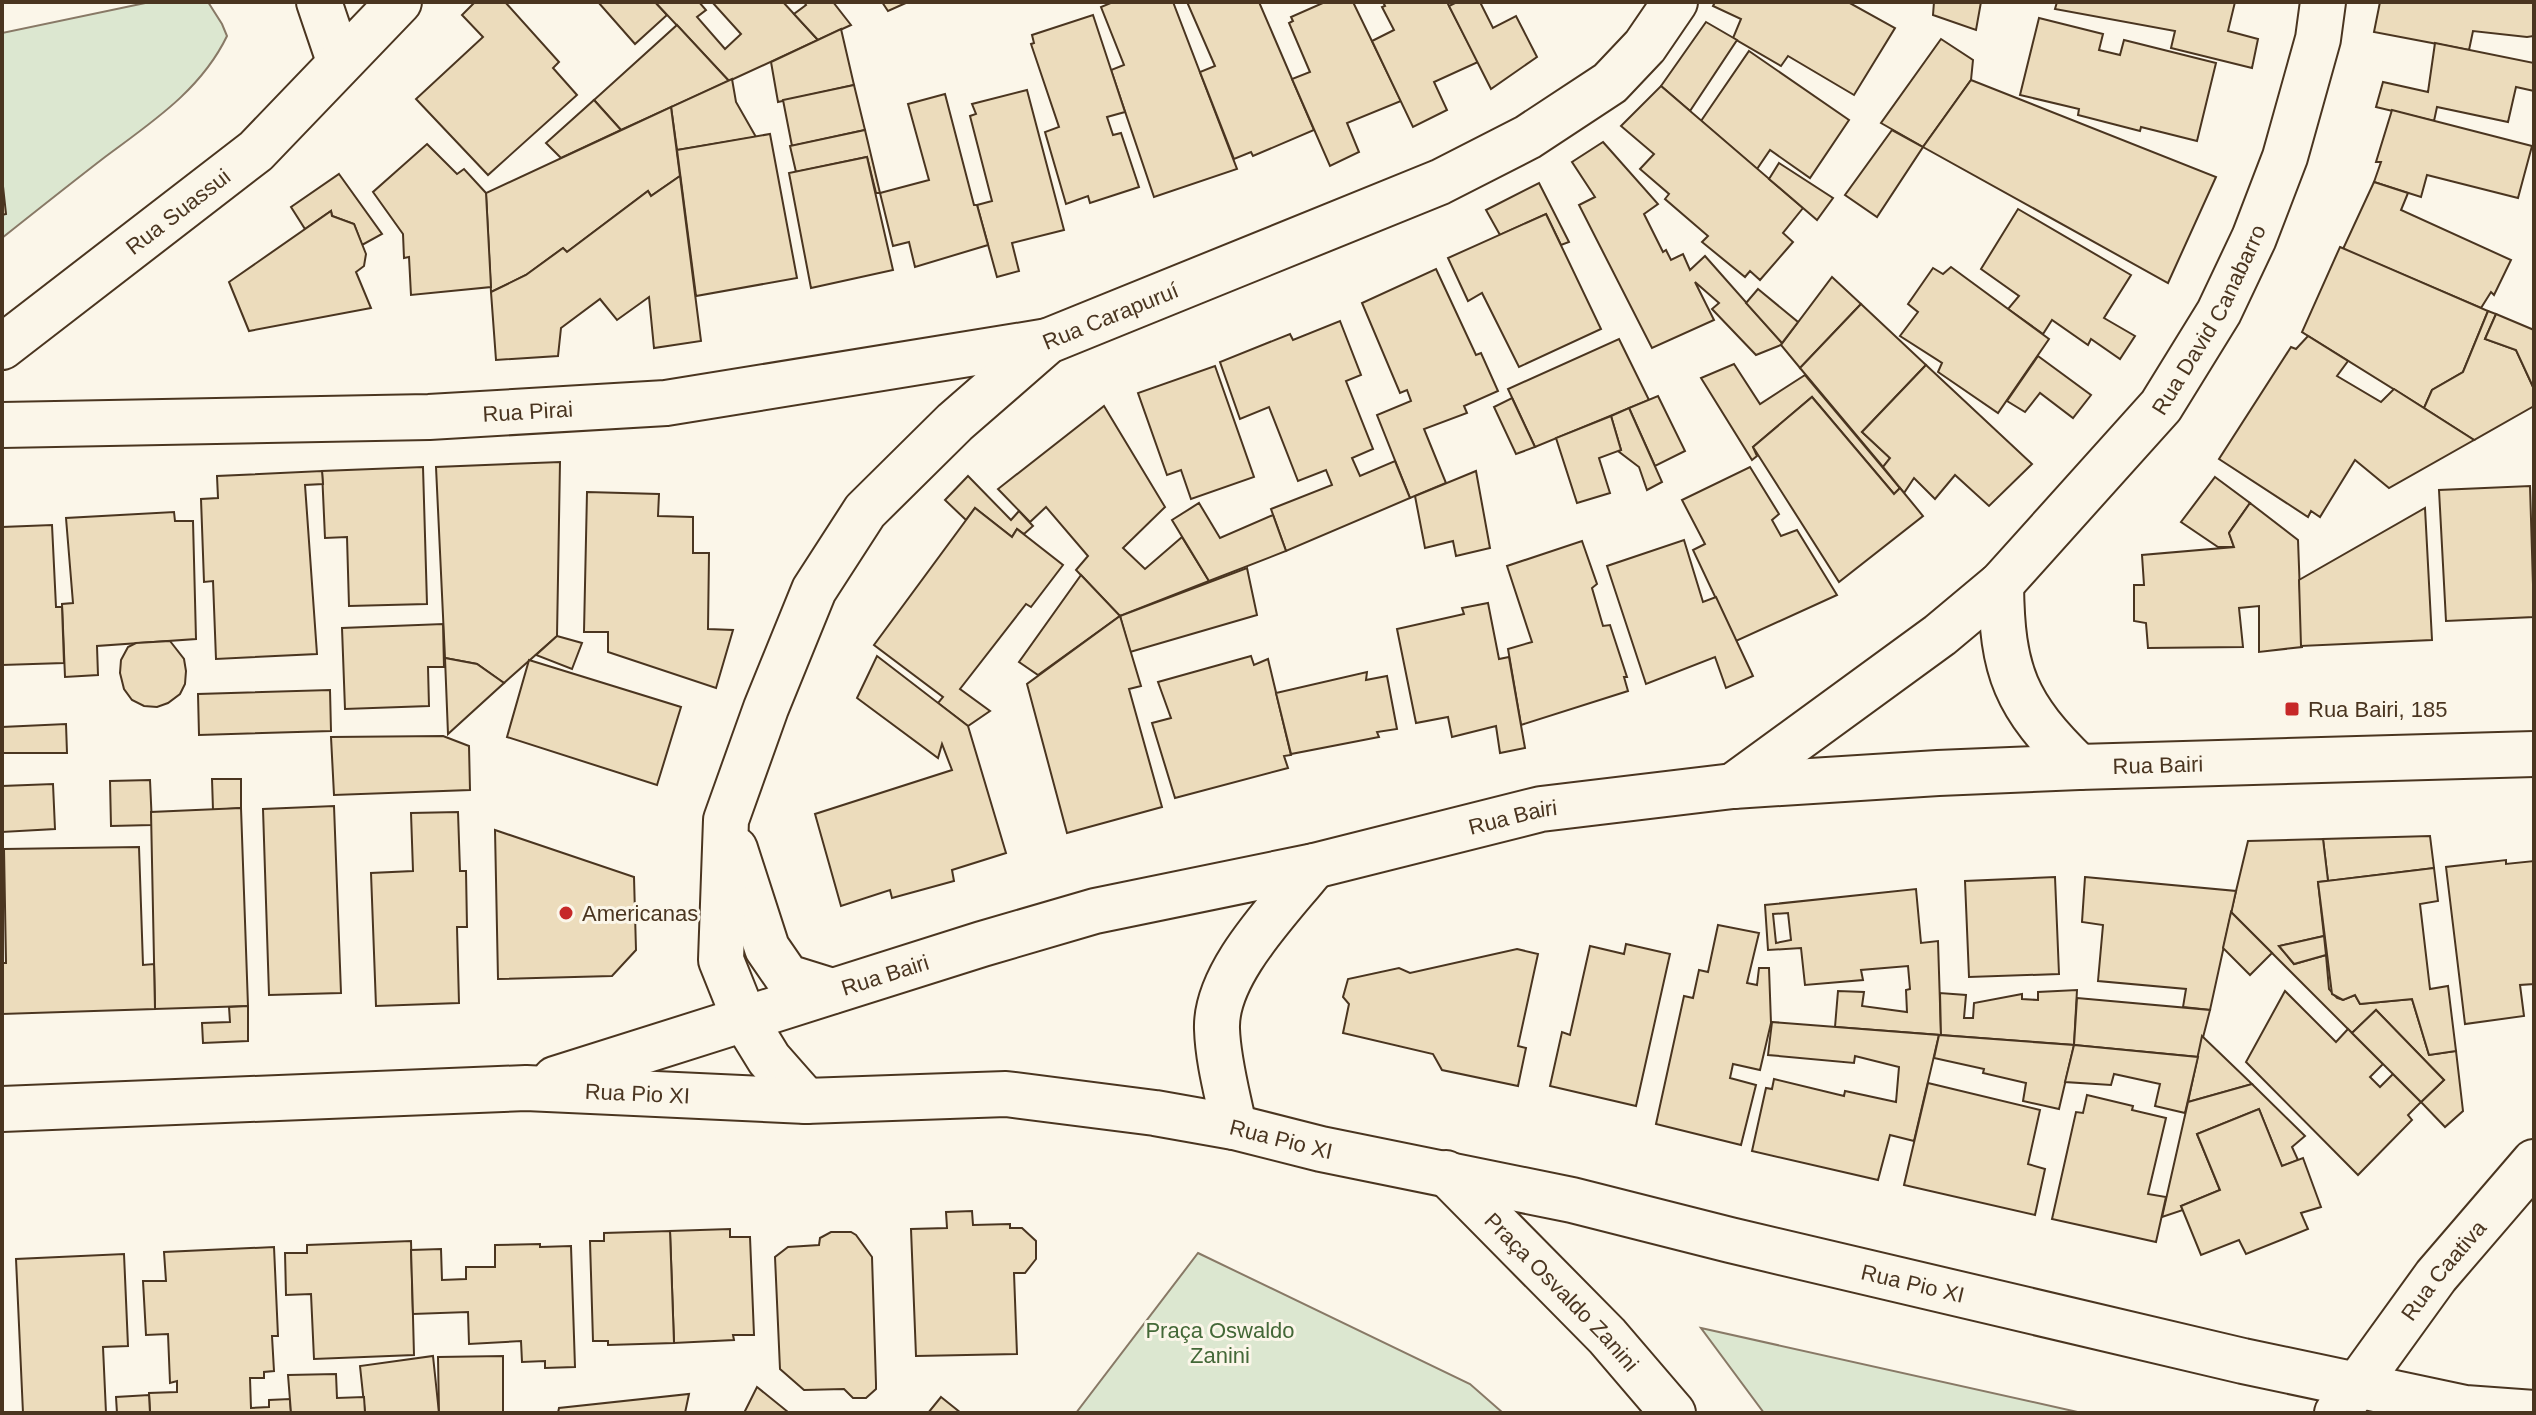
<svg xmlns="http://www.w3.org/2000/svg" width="2536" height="1415" font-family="Arial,sans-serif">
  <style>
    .green { fill: #dce7d0; stroke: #887966; stroke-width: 2 }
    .building { fill: #ecdcbc; stroke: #4a3520; stroke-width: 2; fill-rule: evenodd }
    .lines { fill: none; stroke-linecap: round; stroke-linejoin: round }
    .street-casing { stroke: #4a3520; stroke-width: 48 }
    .primary-casing { stroke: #4a3520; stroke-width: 48 }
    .street { stroke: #fbf6e9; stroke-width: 44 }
    .primary { stroke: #fbf6e9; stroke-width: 44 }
    .poi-dot { fill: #c62828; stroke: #fbf6e9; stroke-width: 3 }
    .labels { text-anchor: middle; stroke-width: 6; stroke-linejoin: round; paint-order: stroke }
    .street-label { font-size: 22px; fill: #4a3520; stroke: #fbf6e9 }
    .poi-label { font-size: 22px; fill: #4a3520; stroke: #fbf6e9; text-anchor: start }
    .park-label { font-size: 22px; fill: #436837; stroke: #fbf6e9 }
  </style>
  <rect width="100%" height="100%" fill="#fbf6e9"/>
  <g class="green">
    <path d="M 150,2 L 208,2 L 222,24 L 227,36 C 201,90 152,122 105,157 C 70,184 36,211 2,238 L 2,33 Z"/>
    <polygon points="1198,1253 1470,1384 1503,1413 1076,1413"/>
    <polygon points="1701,1328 2082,1413 1764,1413"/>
  </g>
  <g class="building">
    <polygon points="475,2 505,2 559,62 553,68 577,95 488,175 416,99 483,37 462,15"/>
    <polygon points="598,2 655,2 667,15 635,44"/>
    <polygon points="655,2 699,2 706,10 697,17 725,49 741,34 712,2 783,2 818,40 729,81"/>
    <polygon points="804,2 833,2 851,25 818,40 794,14 806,5"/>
    <polygon points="882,2 908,2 888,11"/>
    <polygon points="1113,2 1173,2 1237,169 1154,197 1111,70 1124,65 1101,7"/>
    <polygon points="1187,2 1259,2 1314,130 1253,156 1251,152 1234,159 1200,72 1215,66"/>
    <polygon points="1325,2 1353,2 1401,101 1347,123 1359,152 1330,166 1292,79 1310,72 1289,23 1293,21 1291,17"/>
    <polygon points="1383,2 1447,2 1478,62 1434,82 1447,110 1413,127 1372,41 1394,30 1382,7 1385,6"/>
    <polygon points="1457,2 1480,2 1493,28 1516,16 1537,57 1491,89 1449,6"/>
    <polygon points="1715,2 1848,2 1895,28 1854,95 1788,56 1781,66 1733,38 1741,19 1713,6"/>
    <polygon points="1934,2 1981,2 1976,30 1933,15"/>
    <polygon points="2057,2 2235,2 2228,31 2258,39 2252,68 2171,48 2175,31 2055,9"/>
    <polygon points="2380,2 2534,2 2534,36 2527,37 2473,31 2469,50 2374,32"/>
    <polygon points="1093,15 1125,112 1107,117 1113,135 1121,133 1139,187 1090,203 1088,196 1066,204 1045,132 1059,127 1031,44 1034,43 1032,35"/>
    <polygon points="2039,18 2103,34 2099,50 2120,55 2124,40 2216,63 2197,141 2141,127 2140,131 2078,115 2079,109 2020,95"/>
    <polygon points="1706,22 1737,40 1690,111 1661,86"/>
    <polygon points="677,25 729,81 621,130 594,100"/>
    <polygon points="841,29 854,85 778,102 771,62"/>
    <polygon points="1941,39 1973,60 1971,80 1923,147 1881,123"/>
    <polygon points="2435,43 2534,63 2534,91 2516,87 2508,122 2437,107 2434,121 2376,107 2383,82 2428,92"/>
    <polygon points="1749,51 1849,120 1810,178 1770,150 1757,169 1701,121"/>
    <polygon points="732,79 736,102 756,137 677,150 671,107"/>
    <polygon points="1971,80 2216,177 2168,283 1923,147"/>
    <polygon points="854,85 865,130 792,146 783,100"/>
    <polygon points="1661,86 1803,208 1783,233 1793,242 1760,280 1750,271 1745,277 1702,242 1708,236 1665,199 1669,194 1640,169 1654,154 1621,126"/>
    <polygon points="1027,90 1064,230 1012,243 1019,271 997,277 977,205 992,201 970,116 976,114 972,104"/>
    <polygon points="945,94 974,205 977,205 988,245 915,267 909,242 893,246 880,193 929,180 908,104"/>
    <polygon points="594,100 621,130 561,158 546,143"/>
    <polygon points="671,107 680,176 651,196 648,191 567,252 563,248 526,275 491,292 486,193"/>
    <polygon points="2392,110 2532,146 2518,198 2427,175 2421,197 2374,182 2381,162 2376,162"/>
    <polygon points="865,130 880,193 876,193 867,157 796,172 790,146"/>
    <polygon points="1892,130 1923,147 1877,217 1845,195"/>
    <polygon points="770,134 797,278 696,296 677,150"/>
    <polygon points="1603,142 1658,204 1644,214 1663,252 1666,250 1671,260 1683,254 1690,270 1705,256 1782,343 1781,345 1756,355 1712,309 1719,303 1695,282 1714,320 1652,348 1579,205 1595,197 1572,162"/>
    <polygon points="427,144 457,174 464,169 486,193 491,287 411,295 409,257 404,258 403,234 373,192"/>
    <polygon points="867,157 893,270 811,288 789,173"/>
    <polygon points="1779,163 1833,198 1817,220 1769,179"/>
    <polygon points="339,174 382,234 362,245 354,224 332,216 331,211 305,229 291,207"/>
    <polygon points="680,176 701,341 654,348 649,297 617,320 600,299 561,328 558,356 496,360 491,292 526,275 563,248 567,252 648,191 651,196"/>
    <polygon points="2,177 6,214 2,215"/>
    <polygon points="2374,182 2408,193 2401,210 2511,260 2494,295 2491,292 2481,308 2343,249"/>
    <polygon points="1539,183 1569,242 1561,245 1546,214 1500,235 1486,210"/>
    <polygon points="2018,209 2131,275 2104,318 2135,336 2120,359 2091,339 2088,345 2052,320 2043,334 2008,309 2019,296 1981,269"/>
    <polygon points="331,211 332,216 354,224 366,254 364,266 356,272 371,308 249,331 229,282"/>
    <polygon points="1546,214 1601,329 1519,367 1482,293 1468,301 1448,258"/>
    <polygon points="2340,247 2488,311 2463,372 2432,390 2424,408 2302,332"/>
    <polygon points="1951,267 2049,339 1998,413 1938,372 1942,363 1900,336 1918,312 1908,304 1933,268 1943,274"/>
    <polygon points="1436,269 1476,355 1481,353 1498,391 1464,406 1467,413 1424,429 1446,483 1410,498 1377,415 1411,401 1407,390 1400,393 1362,303"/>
    <polygon points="1832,277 1861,304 1800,368 1781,345"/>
    <polygon points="1758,289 1798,322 1782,343 1746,303"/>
    <polygon points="1861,304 1926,365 1862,432 1890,458 1883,467 1800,368"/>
    <polygon points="2488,311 2496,314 2485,339 2516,350 2534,389 2534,406 2474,440 2424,408 2432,390 2463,372"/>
    <polygon points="2496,314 2534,330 2534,389 2516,350 2485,339"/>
    <polygon points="1340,321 1361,375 1346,381 1373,449 1352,458 1360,476 1395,461 1410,498 1286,551 1271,509 1332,485 1326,470 1298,481 1269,407 1240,419 1220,362 1290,334 1293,340"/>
    <polygon points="2308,336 2348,361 2337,376 2381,402 2394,389 2474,440 2389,488 2355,460 2320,517 2311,511 2308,517 2219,459 2291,347 2296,349"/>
    <polygon points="1619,339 1649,400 1535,447 1508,389"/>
    <polygon points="2038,356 2091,395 2073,418 2040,393 2025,412 2007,401"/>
    <polygon points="1734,364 1760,404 1805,375 1900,488 1894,494 1812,397 1753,447 1757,456 1752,460 1701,378"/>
    <polygon points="1926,365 2032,464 1989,506 1955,475 1935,499 1914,478 1904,493 1883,467 1890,458 1862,432"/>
    <polygon points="1215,366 1254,477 1191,499 1181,470 1167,475 1138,393"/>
    <polygon points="1658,396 1685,451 1655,466 1629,408"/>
    <polygon points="1812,397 1894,494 1900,488 1923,516 1839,582 1753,447"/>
    <polygon points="1512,398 1535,447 1516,454 1494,407"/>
    <polygon points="1104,406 1165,507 1123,548 1145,569 1182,537 1209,581 1120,616 1076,570 1088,556 1046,507 1030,522 998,489"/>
    <polygon points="1629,408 1662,482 1647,490 1639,467 1618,451 1621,450 1611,416"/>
    <polygon points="1611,416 1621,450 1599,458 1610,493 1577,503 1556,438"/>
    <polygon points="560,462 557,636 504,683 477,664 445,658 436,467"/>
    <polygon points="423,467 427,604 349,606 347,537 325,538 322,471"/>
    <polygon points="1750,467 1779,514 1772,520 1781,536 1797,530 1837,595 1736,641 1693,550 1705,544 1682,500"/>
    <polygon points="322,471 323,484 305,485 317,654 216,659 213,581 204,582 201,499 218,498 217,476"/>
    <polygon points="1476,471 1490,548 1456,556 1453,541 1425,548 1415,496"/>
    <polygon points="968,476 1011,520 1019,511 1033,526 1024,534 1017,529 1012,537 975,508 966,520 945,500"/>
    <polygon points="2215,477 2250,503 2229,533 2234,547 2218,547 2181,522"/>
    <polygon points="2530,486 2534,617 2446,621 2439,490"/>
    <polygon points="587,492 659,494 658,516 693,517 693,553 709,553 708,629 733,630 716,688 608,652 608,632 584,632"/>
    <polygon points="1199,503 1220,538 1273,515 1286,551 1209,581 1172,520"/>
    <polygon points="2250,503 2298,540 2302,647 2259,652 2259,606 2239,608 2243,647 2148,648 2146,623 2134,621 2134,585 2144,585 2142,555 2234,547 2229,533"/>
    <polygon points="975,508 1012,537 1017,529 1063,565 1031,607 1026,604 960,689 990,711 968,726 938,703 943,697 874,645"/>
    <polygon points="2425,508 2432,640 2301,646 2299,580"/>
    <polygon points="174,512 175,521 193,521 196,639 97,646 98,675 65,677 62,604 73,603 66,518"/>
    <polygon points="52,525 56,607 62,607 64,663 2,665 2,527"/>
    <polygon points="1684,540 1703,602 1716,597 1753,676 1726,688 1715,657 1646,684 1607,566"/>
    <polygon points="1582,541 1597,584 1592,588 1603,626 1610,625 1627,677 1624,677 1628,691 1521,725 1508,649 1532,642 1507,566"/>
    <polygon points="1247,568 1257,615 1130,652 1120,616"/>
    <polygon points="1081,575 1120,616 1038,675 1019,662"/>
    <polygon points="1488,603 1499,659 1509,657 1525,748 1500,753 1496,726 1452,737 1448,717 1416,723 1397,629 1464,614 1462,608"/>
    <polygon points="1120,616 1141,686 1129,689 1162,807 1067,833 1027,684"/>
    <polygon points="443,624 444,667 428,667 429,706 345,709 342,628"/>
    <polygon points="557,636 582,643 572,669 536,655"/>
    <polygon points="170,641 184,659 186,671 185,684 180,694 168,703 157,707 144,706 132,700 124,689 120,673 121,660 128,647 136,643"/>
    <polygon points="877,656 968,726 1006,853 952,870 954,881 892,898 890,890 841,906 815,814 952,770 942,744 938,758 857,698"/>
    <polygon points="1251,656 1254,665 1268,659 1291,755 1284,756 1288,768 1175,798 1152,723 1171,718 1158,682"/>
    <polygon points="445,658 477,664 504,683 448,734"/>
    <polygon points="529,660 681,707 657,785 507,737"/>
    <polygon points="1367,672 1366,680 1387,676 1397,729 1377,732 1379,737 1291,754 1276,693"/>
    <polygon points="330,690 331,731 199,735 198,694"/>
    <polygon points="66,724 67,753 2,753 2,727"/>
    <polygon points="443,736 469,746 470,790 334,795 331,737"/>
    <polygon points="212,779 241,779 241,808 213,810"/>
    <polygon points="150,780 152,825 111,826 110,781"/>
    <polygon points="53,784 55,829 2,832 2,786"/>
    <polygon points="334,806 341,993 269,995 263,809"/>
    <polygon points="241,808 248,1006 155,1009 151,812"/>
    <polygon points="458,812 460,871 466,871 467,927 457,927 459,1003 376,1006 371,873 413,871 411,813"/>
    <polygon points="495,830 634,877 636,950 612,976 498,979"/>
    <polygon points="2430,836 2434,868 2328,881 2323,839"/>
    <polygon points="2323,839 2328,881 2318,882 2324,936 2279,946 2294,964 2326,955 2329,989 2337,998 2343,1000 2355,995 2360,1004 2412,999 2429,1055 2456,1051 2463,1111 2445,1127 2421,1102 2444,1080 2376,1010 2352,1033 2231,912 2248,841"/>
    <polygon points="139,847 143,965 154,964 155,1009 2,1014 2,963 6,963 4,849"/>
    <polygon points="2506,860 2506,864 2534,861 2534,984 2520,985 2524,1016 2465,1024 2446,867"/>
    <polygon points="2434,868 2438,901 2420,904 2430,989 2448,986 2456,1051 2429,1055 2412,999 2360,1004 2355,995 2343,1000 2332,994 2318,882"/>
    <polygon points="2055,877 2059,974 1969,977 1965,881"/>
    <polygon points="2085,877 2236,891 2210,1010 2183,1007 2186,989 2098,981 2103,925 2082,922"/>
    <path d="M 1916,889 L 1921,943 L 1938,941 L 1941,1035 L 1835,1027 L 1838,991 L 1864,992 L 1862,1006 L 1907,1012 L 1906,990 L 1910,989 L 1908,966 L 1861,970 L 1863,980 L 1805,985 L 1801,948 L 1768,950 L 1765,905 ZM 1788,913 L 1791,940 L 1776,943 L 1773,914 Z"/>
    <polygon points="2231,912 2272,953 2250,975 2223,948"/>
    <polygon points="1718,925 1759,933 1747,983 1757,985 1759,968 1769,968 1771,1023 1760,1070 1733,1064 1730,1078 1756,1085 1741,1145 1656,1124 1684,996 1693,998 1699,970 1708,972"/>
    <polygon points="2324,936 2326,955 2294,964 2279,946"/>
    <polygon points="1626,944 1670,954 1636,1106 1550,1086 1562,1032 1570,1035 1590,946 1624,954"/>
    <polygon points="1517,949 1538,954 1518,1046 1526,1048 1518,1086 1442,1070 1433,1054 1343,1033 1349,1004 1343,997 1348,979 1399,968 1410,973"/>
    <polygon points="2077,990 2074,1045 1941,1035 1940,993 1966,995 1964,1018 1973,1018 1974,1003 2022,994 2022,999 2038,1000 2038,992"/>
    <polygon points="2285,991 2336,1042 2348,1029 2383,1064 2370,1077 2380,1087 2393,1074 2421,1102 2408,1115 2412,1120 2358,1175 2246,1062"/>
    <polygon points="2077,998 2210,1010 2198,1057 2074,1045"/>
    <polygon points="248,1006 248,1041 203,1043 202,1023 230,1022 229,1007"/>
    <polygon points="2376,1010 2444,1080 2421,1102 2352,1033"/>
    <polygon points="1772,1022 1939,1035 1914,1141 1890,1135 1878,1180 1752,1151 1766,1088 1772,1089 1774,1079 1844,1096 1845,1091 1896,1102 1899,1067 1855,1056 1854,1063 1768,1055"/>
    <polygon points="1939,1035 2074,1045 2059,1109 2023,1101 2026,1083 1983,1073 1984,1069 1934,1058"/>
    <polygon points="2202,1036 2252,1084 2188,1102"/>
    <polygon points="2074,1045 2198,1057 2185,1113 2155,1106 2160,1084 2114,1074 2111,1085 2065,1082"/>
    <polygon points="1928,1083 2040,1110 2028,1164 2045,1169 2035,1215 1904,1185"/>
    <polygon points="2252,1084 2305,1136 2292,1147 2298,1160 2282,1166 2259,1109 2197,1134 2220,1190 2181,1206 2183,1210 2162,1217 2188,1102"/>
    <polygon points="2087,1095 2133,1106 2132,1110 2166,1118 2148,1194 2166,1197 2156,1242 2052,1219 2076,1112 2083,1113"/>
    <polygon points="2259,1109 2282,1166 2303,1158 2321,1207 2301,1213 2308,1229 2246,1254 2239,1240 2201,1255 2181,1206 2220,1190 2197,1134"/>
    <polygon points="972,1211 973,1225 1010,1224 1010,1228 1022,1228 1036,1241 1036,1259 1025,1273 1014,1273 1017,1354 916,1356 911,1229 947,1228 946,1212"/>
    <polygon points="730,1229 730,1237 750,1237 754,1335 733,1335 734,1340 674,1343 670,1231"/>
    <polygon points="670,1231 674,1343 608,1345 608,1341 593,1341 590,1241 604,1241 604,1233"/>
    <polygon points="831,1232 851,1232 856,1235 872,1257 876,1383 876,1389 866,1398 853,1398 844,1389 804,1390 780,1369 775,1257 788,1247 819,1245 820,1238"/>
    <polygon points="411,1241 414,1355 314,1359 311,1294 286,1295 285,1253 307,1253 307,1245"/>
    <polygon points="540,1244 540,1247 571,1246 575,1367 545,1368 545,1361 522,1362 521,1341 469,1344 468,1312 413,1314 411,1250 441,1249 442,1280 466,1279 466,1267 495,1267 495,1245"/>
    <polygon points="274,1247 278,1336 272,1336 274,1371 264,1372 264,1378 250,1378 251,1408 269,1407 269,1400 290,1399 291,1413 150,1413 149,1393 177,1392 177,1381 170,1383 168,1334 146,1335 143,1281 166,1281 164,1252"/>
    <polygon points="124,1254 128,1346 103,1347 106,1413 23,1413 16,1259"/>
    <polygon points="433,1356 439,1413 365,1413 360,1366"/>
    <polygon points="503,1356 503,1413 439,1413 438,1357"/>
    <polygon points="336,1374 337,1398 364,1397 365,1413 291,1413 288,1375"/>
    <polygon points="757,1387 788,1412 787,1413 744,1413"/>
    <polygon points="689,1394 685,1413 558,1413 559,1408"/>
    <polygon points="149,1395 150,1413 117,1413 116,1397"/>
    <polygon points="941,1397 961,1413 928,1413"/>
  </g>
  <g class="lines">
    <defs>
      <g id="street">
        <polyline points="319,2 339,61"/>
        <path id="s1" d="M 2,347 L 256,151 L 399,2"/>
        <path id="s2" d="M 2,425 L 429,417 L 666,403 L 1048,341"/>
        <path d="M 2001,584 C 2002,672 2015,705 2079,767"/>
        <path id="s3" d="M 1733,786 L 1940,635 L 2001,584 L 2161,406 L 2219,312 L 2254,238 L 2285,157 L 2318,39 L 2323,2"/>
        <polyline points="735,849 767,948 787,977 832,991"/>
        <path id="s4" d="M 806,1101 L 769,1059 L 745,1020 L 721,960 L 726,820 L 766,708 L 814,590 L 865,511 L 955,422 L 1048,341 L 1440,182 L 1528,137 L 1610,83 L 1645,46 L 1675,2"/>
        <path id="s5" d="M 1446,1173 L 1607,1336 L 1673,1413"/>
        <path id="s6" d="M 2337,1413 L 2436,1276 L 2534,1162"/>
      </g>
      <g id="primary">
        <path id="s7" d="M 555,1079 L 982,944 L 1095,911 L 1314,866 L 1541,809 L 1733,786 L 1938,773 L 2079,767 L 2534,754"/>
        <path id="s8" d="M 2,1109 L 526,1088 L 806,1101 L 1006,1094 L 1155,1113 L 1234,1127 L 1321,1149 L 1572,1200 L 1730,1240 L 2243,1361 L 2465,1408 L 2534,1413"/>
        <path d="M 1234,1127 C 1228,1096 1218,1062 1217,1029 C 1215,973 1280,909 1314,866"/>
      </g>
    </defs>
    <use href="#street" class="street-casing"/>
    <use href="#primary" class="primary-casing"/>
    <use href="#street" class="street"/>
    <use href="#primary" class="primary"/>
  </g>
  <g class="poi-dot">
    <rect x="2284" y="701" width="16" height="16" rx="4"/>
    <circle cx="566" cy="913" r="8"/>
  </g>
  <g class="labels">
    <g class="street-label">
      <text dy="8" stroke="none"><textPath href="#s1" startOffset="222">Rua Suassui</textPath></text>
      <text dy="8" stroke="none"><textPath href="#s3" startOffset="674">Rua David Canabarro</textPath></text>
      <text dy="8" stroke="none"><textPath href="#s4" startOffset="964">Rua Carapuruí</textPath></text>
      <text dy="8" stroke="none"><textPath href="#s2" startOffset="526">Rua Pirai</textPath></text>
      <text dy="8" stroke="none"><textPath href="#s7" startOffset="1642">Rua Bairi</textPath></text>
      <text dy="8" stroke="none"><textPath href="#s7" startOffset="994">Rua Bairi</textPath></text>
      <text dy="8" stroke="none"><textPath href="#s7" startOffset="346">Rua Bairi</textPath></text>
      <text dy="8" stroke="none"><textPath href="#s8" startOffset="636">Rua Pio XI</textPath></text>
      <text dy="8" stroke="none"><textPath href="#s8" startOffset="1284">Rua Pio XI</textPath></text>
      <text dy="8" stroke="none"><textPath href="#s6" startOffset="178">Rua Caativa</textPath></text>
      <text dy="8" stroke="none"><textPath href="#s8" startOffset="1932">Rua Pio XI</textPath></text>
      <text dy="8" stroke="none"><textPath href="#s5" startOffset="166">Praça Osvaldo Zanini</textPath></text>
    </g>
    <g class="poi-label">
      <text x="2308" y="717">Rua Bairi, 185</text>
      <text x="582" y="921">Americanas</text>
    </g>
    <g class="park-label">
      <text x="1220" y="1338">Praça Oswaldo<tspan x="1220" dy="25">Zanini</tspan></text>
    </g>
  </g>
  <rect width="2536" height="1415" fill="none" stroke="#4a3520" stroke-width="8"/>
</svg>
